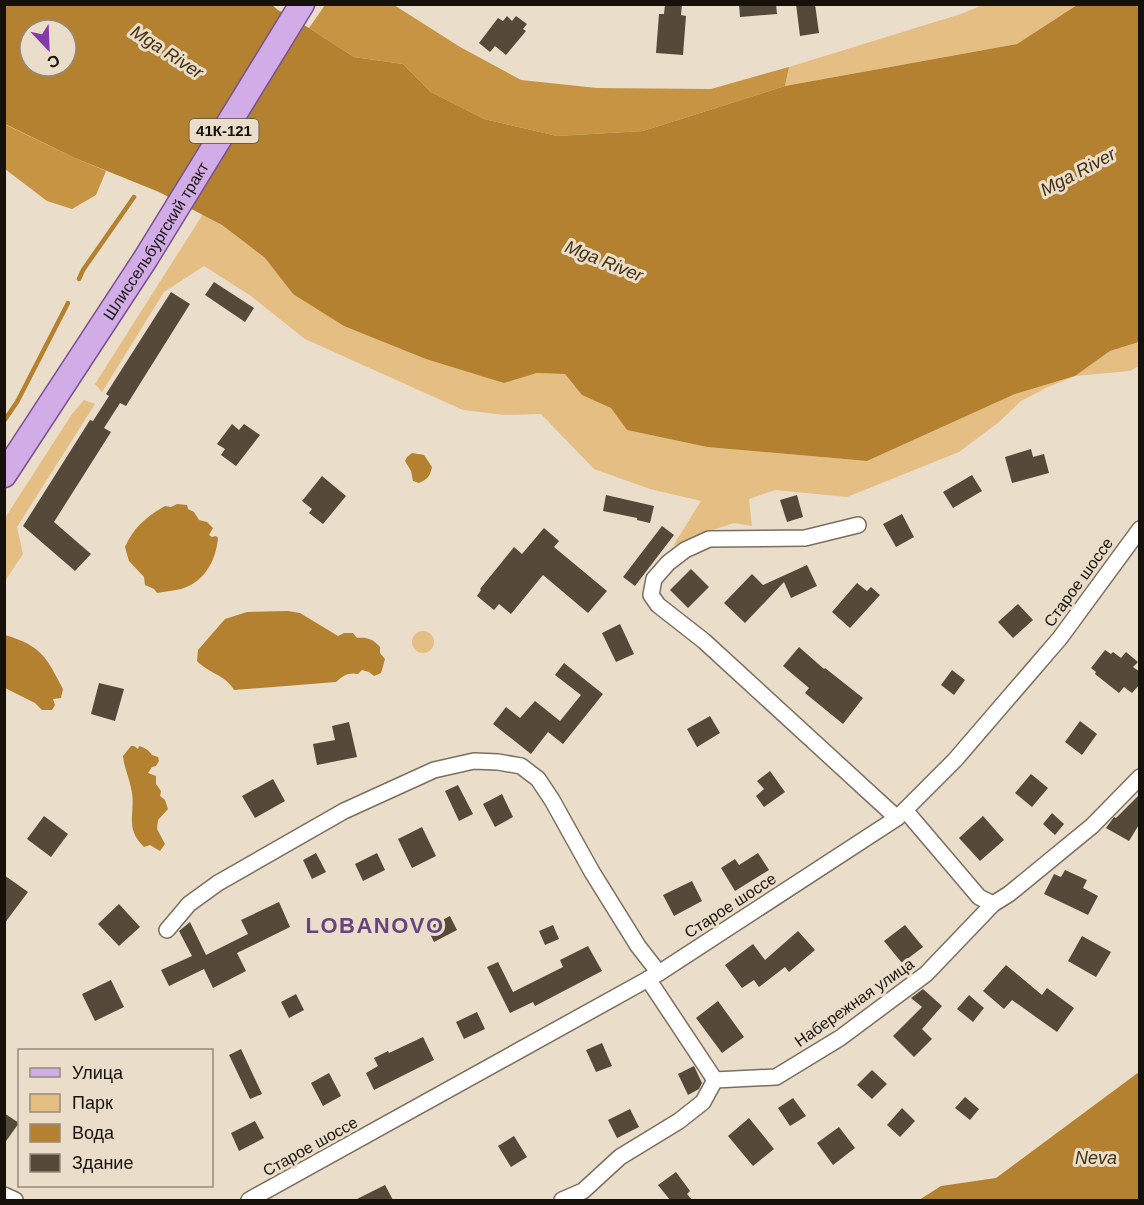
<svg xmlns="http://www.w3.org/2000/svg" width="1144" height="1205" font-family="Arial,sans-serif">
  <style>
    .green { fill: #e5be84 }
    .forest { fill: #c69443 }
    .water { fill: #b3812f; fill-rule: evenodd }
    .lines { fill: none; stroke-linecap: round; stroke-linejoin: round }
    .stream { stroke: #b3812f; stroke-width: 4.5 }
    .building { fill: #554a3a }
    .minor-casing { stroke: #7a6f5e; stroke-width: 18 }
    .primary-casing { stroke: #7b528f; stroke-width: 27 }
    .minor { stroke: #fff; stroke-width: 15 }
    .primary { stroke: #d1ace6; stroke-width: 24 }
    .labels { text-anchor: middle; stroke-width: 6; stroke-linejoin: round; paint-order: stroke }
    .shield { fill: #eaddca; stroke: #564f44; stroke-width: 1.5 }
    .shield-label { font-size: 15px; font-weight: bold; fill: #16120b }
    .street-label { font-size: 16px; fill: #16120b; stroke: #eaddca }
    .water-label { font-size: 18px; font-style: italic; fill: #442f0b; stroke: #eaddca }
    .district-label { font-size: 22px; font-weight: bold; letter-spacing: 1.5px; fill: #68447e; stroke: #eaddca }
  </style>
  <rect width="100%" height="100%" fill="#eaddca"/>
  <g class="green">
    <polygon points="982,5 1077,5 1017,44 785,86 789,67 964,13"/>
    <polygon points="203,214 222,225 265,258 293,294 503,383 537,373 565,374 582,395 611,407 627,430 707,447 867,461 1015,394 1075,376 1110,351 1140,342 1139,366 1130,371 1075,376 1048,387 1021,401 999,422 959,452 847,497 775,490 749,499 752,526 734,523 697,535 673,546 701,501 650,489 594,469 541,414 505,415 463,410 305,339 251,296 204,266 164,292 102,392 95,384"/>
    <polygon points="84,400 95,404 17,527 23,554 5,581 5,518 72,414"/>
    <circle cx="423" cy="642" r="11"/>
  </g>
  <g class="forest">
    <polygon points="325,5 394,5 460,47 521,80 597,88 711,89 789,67 785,86 643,131 557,136 484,119 431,92 403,64 354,57 309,28"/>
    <polygon points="4,124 75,158 106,171 96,195 72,209 47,201 5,169"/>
  </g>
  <g class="water">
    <path d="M 4,5 L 272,5 L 278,10 L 309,28 L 354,57 L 403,64 L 431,92 L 484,119 L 557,136 L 643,131 L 785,86 L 1017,44 L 1077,5 L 1139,5 L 1139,342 L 1110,351 L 1075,376 L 1015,394 L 867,461 L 707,447 L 627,430 L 611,408 L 582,395 L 565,374 L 537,373 L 504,383 L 426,359 L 344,326 L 293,294 L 265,258 L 222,225 L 159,192 L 75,158 L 5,124 ZM 30,30 L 66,30 L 66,66 L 30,66 Z"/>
    <path d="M 412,453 L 424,455 L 432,467 C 430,476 428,479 419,483 L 413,481 L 411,471 L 405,461 L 407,457 Z"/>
    <path d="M 177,504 L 187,505 L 188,509 L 194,512 L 199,520 L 207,522 L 213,528 L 209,535 L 212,537 L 216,536 L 218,538 C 216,562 202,586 176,590 C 170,591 163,592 157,593 L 154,589 L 145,585 L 144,577 L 129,561 L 125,547 C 134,527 146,517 165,506 L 171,507 Z"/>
    <path d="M 288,611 L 300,613 L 338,636 L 344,633 L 353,633 L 357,638 C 367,637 373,639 380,647 L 380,653 L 385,659 L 381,673 L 374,676 L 369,672 L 362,670 L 358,674 C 349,672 343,675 336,682 L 234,690 C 226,675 208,673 197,661 L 198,650 L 225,619 L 247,612 Z"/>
    <path d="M 5,635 C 42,646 46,657 63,689 L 61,698 L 53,699 L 55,705 L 52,710 L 42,710 L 35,703 L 5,688 Z"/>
    <path d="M 131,746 L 134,746 L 138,749 L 139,746 C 145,748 149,750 152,755 L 158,757 L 159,761 L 156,766 L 152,767 L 148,773 L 156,776 L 156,784 L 161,791 L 160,796 L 165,800 L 168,809 L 158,820 L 157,829 L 165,844 L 160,851 L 150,845 L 144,847 C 123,827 137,812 131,788 C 129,777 124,767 123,756 Z"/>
    <polygon points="1139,1072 1139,1200 919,1200 941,1186 996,1178"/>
  </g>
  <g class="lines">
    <g class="stream">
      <polyline points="79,279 83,270 134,197"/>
      <polyline points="4,421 17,402 68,303"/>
    </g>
  </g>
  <g class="building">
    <polygon points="665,4 682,4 681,15 686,16 683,55 656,53 659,14 664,14"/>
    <polygon points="739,4 776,4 777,14 740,17"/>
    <polygon points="796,4 815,4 819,33 800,36"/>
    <polygon points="507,16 512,21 516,16 527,24 523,29 526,31 506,55 495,46 490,52 479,43 498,18 503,21"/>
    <polygon points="214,282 254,308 245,322 205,295"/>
    <polygon points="171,292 190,304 126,406 120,403 104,428 111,432 54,522 91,554 75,571 23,526 90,420 93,421 109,396 106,394"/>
    <polygon points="232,424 239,430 244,424 260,435 236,466 221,455 225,449 217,444"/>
    <polygon points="1031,449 1033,457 1044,454 1049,473 1012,483 1005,457"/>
    <polygon points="972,475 982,491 953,508 943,492"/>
    <polygon points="322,476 346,496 323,524 309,513 312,509 302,501"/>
    <polygon points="606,495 654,506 650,523 637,520 637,518 603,511"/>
    <polygon points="797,495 803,517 787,522 780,500"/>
    <polygon points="902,514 914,537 896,547 883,524"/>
    <polygon points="662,526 674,535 635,586 623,577"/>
    <polygon points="544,528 559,541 554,547 607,591 588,613 543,575 511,614 499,604 494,610 477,596 481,590 480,589 514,547 522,554"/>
    <polygon points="807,565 817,586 791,598 784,582 745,623 724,603 752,574 763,585"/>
    <polygon points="691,569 709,587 688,608 670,590"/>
    <polygon points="857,583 867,591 871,587 880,595 850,628 832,612"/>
    <polygon points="1018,604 1033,620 1013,638 998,622"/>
    <polygon points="620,624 634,654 616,662 602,633"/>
    <polygon points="799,647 824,669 825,668 863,698 843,724 805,693 809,688 783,666"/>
    <polygon points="1105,650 1111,654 1113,652 1121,658 1126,652 1138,662 1133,667 1140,672 1140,684 1132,693 1124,687 1119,693 1095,674 1096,672 1091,668"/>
    <polygon points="564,663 603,694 563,744 548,732 531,754 493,724 506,707 520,718 535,701 560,721 581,695 555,675"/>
    <polygon points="952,670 965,680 954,695 941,685"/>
    <polygon points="99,683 124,689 115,721 91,714"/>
    <polygon points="710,716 720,733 697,747 687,729"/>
    <polygon points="1080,721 1097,734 1082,755 1065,742"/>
    <polygon points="349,722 357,757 317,765 313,744 335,740 332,726"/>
    <polygon points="770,771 785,792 764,807 756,796 764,789 757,781"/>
    <polygon points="1031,774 1048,788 1032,807 1015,793"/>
    <polygon points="273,779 285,801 255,818 242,796"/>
    <polygon points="458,785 473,814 459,821 445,791"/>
    <polygon points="502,794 513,817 495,827 483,804"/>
    <polygon points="1140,794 1140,823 1129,841 1106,828 1114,817 1116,818"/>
    <polygon points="1052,813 1064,824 1055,835 1043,824"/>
    <polygon points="44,816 68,834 51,857 27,839"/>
    <polygon points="983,816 1004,840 980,861 959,838"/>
    <polygon points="422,827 436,856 412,868 398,839"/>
    <polygon points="316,853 326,872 312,879 303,860"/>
    <polygon points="377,853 385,870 363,881 355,864"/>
    <polygon points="758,853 769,870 735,891 721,868 735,859 739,865"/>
    <polygon points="1065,870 1087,880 1083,888 1098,896 1088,915 1044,894 1054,874 1061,877"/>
    <polygon points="4,875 28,892 4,924"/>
    <polygon points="692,881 702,901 674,916 663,895"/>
    <polygon points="279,902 290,927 237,953 246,971 213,988 204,969 169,986 161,970 192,956 179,931 190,922 206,955 248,934 241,920"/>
    <polygon points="119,904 140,927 119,946 98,924"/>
    <polygon points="450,916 457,930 434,942 427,928"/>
    <polygon points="553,925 559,939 545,945 539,931"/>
    <polygon points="905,925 923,947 902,963 884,941"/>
    <polygon points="798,931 815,950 789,972 785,967 759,987 754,980 742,988 725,965 753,944 765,960"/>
    <polygon points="1082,936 1111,952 1096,977 1068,961"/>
    <polygon points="588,946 602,971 535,1006 533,1002 510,1013 487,967 498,962 513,992 563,967 560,960"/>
    <polygon points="1006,965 1042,995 1047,988 1074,1008 1057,1032 1012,1000 1004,1009 983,991"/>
    <polygon points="111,980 124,1007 95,1021 82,994"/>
    <polygon points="923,989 942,1006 922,1029 932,1039 914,1057 893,1036 922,1007 911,998"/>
    <polygon points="296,994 304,1010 289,1018 281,1002"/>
    <polygon points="969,995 984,1008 973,1022 957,1009"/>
    <polygon points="718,1001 744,1037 722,1053 696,1018"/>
    <polygon points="477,1012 485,1029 464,1039 456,1022"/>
    <polygon points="423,1037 434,1060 374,1090 366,1073 378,1066 374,1058 388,1051 389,1053"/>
    <polygon points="602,1043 612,1066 596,1072 586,1050"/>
    <polygon points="241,1049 262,1094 250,1099 229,1055"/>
    <polygon points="694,1066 702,1083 699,1089 688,1095 678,1074"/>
    <polygon points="872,1070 887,1084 872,1099 857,1085"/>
    <polygon points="329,1073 341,1096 323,1106 311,1083"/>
    <polygon points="965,1097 979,1109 970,1120 955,1108"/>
    <polygon points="793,1098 806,1116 790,1126 778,1108"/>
    <polygon points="902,1108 915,1121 900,1137 887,1125"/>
    <polygon points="630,1109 639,1127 617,1138 608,1120"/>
    <polygon points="4,1113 19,1123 4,1144"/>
    <polygon points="749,1118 774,1149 753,1166 728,1136"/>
    <polygon points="255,1121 264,1138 239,1151 231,1133"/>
    <polygon points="839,1127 855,1148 833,1165 817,1143"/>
    <polygon points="514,1136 527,1157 511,1167 498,1146"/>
    <polygon points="676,1172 690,1191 687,1194 692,1200 670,1200 658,1185"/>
    <polygon points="385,1185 393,1200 355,1200"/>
  </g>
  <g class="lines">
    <defs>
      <g id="minor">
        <polyline points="858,525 805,538 709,539 685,550 668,563 654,579 651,595 658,605 704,641 897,818"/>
        <polyline points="905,810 979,897 993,904"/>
        <polyline points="167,930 189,904 218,883 344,811 434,770 474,761 498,762 521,766 538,779 552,800 592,872 638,946 659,973"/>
        <polyline points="648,979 715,1080"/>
        <polyline points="715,1080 776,1077 840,1038 926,974 993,904 1009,894 1092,826 1140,777"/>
        <polyline points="4,1195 15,1200"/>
        <polyline points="249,1200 659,973 897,818 955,760 1060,638 1140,529"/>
        <polyline points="562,1200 583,1191 620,1157 679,1121 703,1102 715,1080"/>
      </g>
      <g id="primary">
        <path id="s1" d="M 4,475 L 146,258 L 302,4"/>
      </g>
    </defs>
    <use href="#minor" class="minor-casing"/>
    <use href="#primary" class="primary-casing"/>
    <use href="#minor" class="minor"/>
    <use href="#primary" class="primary"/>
  </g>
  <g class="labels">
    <rect class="shield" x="189.5" y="119" width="69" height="24" rx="4.5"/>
    <g class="shield-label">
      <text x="224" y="136">41К-121</text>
    </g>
    <g class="street-label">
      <text dy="6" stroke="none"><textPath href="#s1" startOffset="279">Шлиссельбургский тракт</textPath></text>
      <text transform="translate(1078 582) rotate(-54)" y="6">Старое шоссе</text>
      <text transform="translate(730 905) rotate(-33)" y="6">Старое шоссе</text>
      <text transform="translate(854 1002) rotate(-35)" y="6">Набережная улица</text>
      <text transform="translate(310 1146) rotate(-29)" y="6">Старое шоссе</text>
    </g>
    <g class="water-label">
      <text transform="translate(167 52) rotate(33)" y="6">Mga River</text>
      <text transform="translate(1078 172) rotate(-28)" y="6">Mga River</text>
      <text transform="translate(604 261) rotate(22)" y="6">Mga River</text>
      <text x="1096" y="1164">Neva</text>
    </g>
    <g class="district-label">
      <text x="375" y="933">LOBANOVO</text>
    </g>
  </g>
  <rect width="1144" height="1205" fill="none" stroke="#16120b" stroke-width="12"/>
  <rect x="18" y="1049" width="195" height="138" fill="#eaddca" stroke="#958c7e" stroke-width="1.5"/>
  <rect x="30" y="1068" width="30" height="9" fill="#d1ace6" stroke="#958c7e" stroke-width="1.5"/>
  <text x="72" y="1079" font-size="18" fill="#16120b">Улица</text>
  <rect x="30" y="1094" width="30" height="18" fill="#e5be84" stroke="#958c7e" stroke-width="1.5"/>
  <text x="72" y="1109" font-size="18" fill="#16120b">Парк</text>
  <rect x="30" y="1124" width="30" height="18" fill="#b3812f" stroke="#958c7e" stroke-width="1.5"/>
  <text x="72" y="1139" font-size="18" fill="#16120b">Вода</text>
  <rect x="30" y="1154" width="30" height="18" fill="#554a3a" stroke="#958c7e" stroke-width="1.5"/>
  <text x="72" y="1169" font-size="18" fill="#16120b">Здание</text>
  <g transform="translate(48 48) rotate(157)"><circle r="28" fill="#eaddca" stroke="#958c7e" stroke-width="1.5"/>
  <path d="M0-4.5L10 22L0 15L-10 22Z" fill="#853aac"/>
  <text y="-9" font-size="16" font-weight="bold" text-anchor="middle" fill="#16120b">С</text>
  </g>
</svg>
